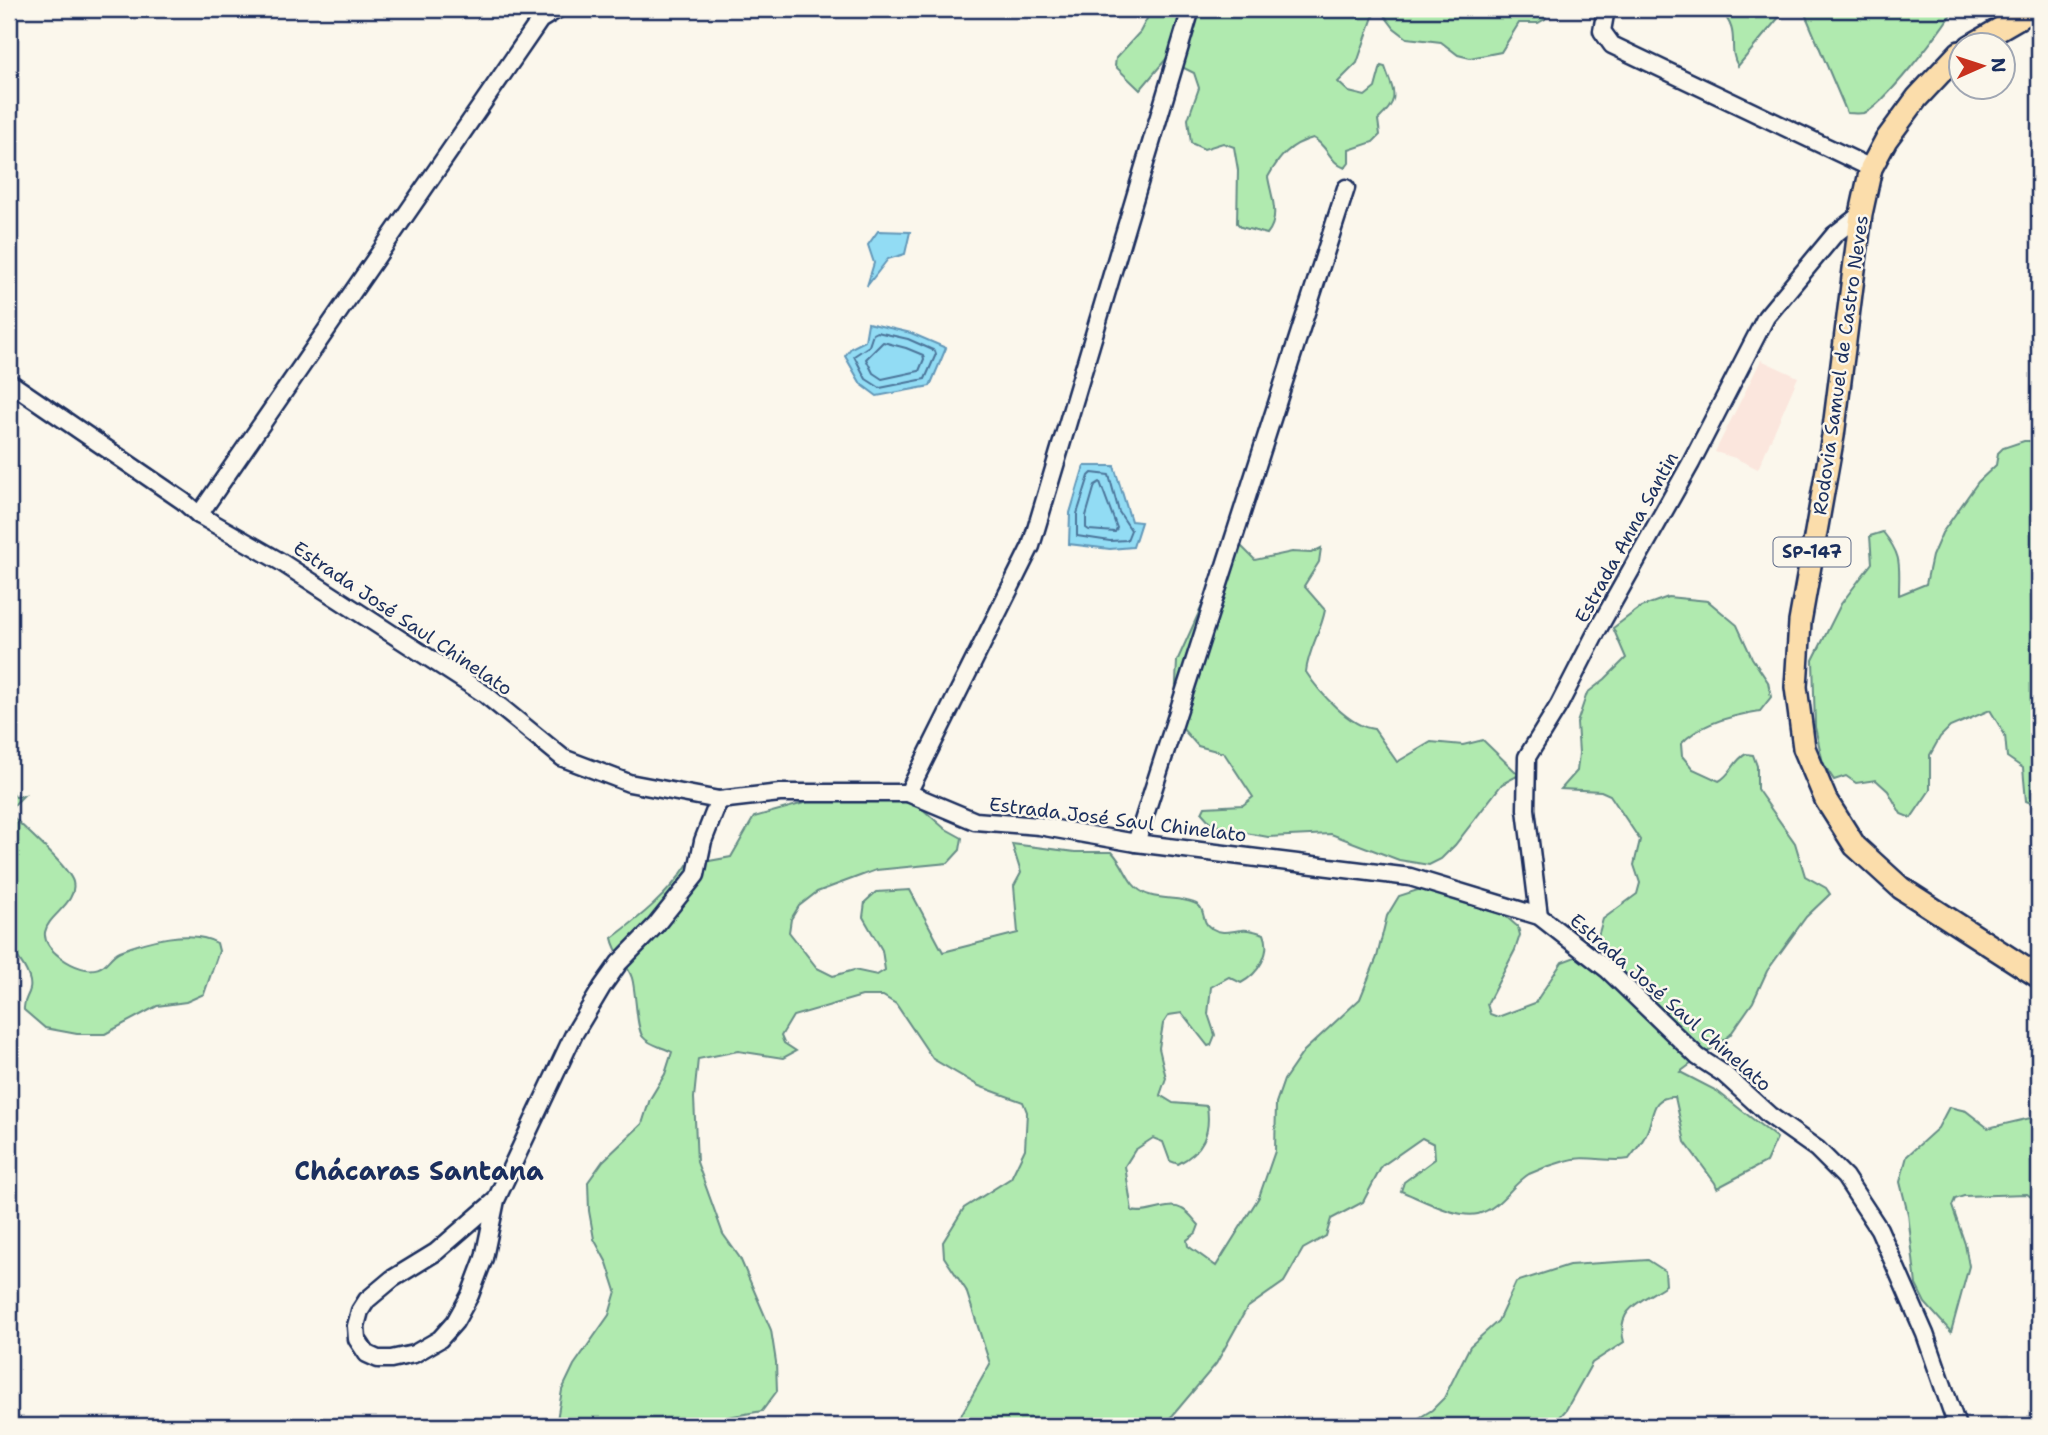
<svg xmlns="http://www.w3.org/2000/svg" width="2048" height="1435" font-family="'Shantell Sans',sans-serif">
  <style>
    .built { fill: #fbe6dd }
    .green { fill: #b0eaaf; stroke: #668c86; stroke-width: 2 }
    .water { fill: #92dcf4; stroke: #6297b8; stroke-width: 2 }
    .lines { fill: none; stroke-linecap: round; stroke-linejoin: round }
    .shore { stroke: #4b749a; stroke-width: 2 }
    .minor-casing { stroke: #1b2f5e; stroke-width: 21 }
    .major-casing { stroke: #1b2f5e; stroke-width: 26 }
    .minor { stroke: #fbf7ec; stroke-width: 16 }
    .major { stroke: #fbddab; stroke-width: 21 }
    .labels { text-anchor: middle; stroke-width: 5; stroke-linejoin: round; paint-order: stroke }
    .shield { fill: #fbf7ec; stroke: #5e6b89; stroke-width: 2 }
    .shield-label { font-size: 18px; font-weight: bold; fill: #1b2f5e }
    .street-label { font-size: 19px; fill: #1b2f5e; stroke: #fbf7ec }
    .district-label { font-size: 26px; font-weight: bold; fill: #1b2f5e; stroke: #fbf7ec }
  </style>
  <rect width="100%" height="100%" fill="#fbf7ec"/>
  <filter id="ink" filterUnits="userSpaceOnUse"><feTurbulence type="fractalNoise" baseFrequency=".0143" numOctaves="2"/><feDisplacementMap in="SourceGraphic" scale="14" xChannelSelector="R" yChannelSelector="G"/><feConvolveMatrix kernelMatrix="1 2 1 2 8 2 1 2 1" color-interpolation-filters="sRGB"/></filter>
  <g filter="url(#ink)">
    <polygon class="built" points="1761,360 1798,377 1758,469 1735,458 1715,452"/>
    <g class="green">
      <path d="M 1152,9 L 1548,9 L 1545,19 L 1538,23 L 1519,23 L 1501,52 L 1470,58 L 1458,55 L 1441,42 L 1407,38 L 1394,28 L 1381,11 L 1375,11 L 1357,63 L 1338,82 L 1349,92 L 1365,96 L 1375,88 L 1381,66 L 1385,67 C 1394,94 1401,98 1378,120 L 1380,135 L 1373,142 L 1349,150 L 1349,163 L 1345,168 C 1330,163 1327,145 1313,138 C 1290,144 1279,157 1268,177 C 1271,196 1281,217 1267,234 L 1241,227 L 1237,223 L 1238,170 L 1234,147 L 1223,143 L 1204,149 L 1191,143 L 1188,119 L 1199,88 L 1194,73 L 1166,59 L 1140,90 L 1115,66 L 1116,58 L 1140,32 Z"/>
      <path d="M 1719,9 L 1786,9 L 1738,66 C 1726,47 1743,33 1719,9 Z"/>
      <path d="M 1803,9 L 1954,9 C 1943,28 1882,108 1864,113 C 1859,114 1852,113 1847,113 Z"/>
      <path d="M 2024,441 L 2039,441 L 2039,798 L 2036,805 L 2026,801 L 2023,768 L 2007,757 L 2005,735 L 1990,710 L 1950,727 L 1940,737 L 1930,755 L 1930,790 L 1911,818 L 1901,814 L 1888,791 L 1876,780 L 1856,783 L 1846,776 L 1834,780 L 1823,763 L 1815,727 L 1813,660 L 1841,604 L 1872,563 L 1870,536 L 1883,532 C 1903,557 1899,565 1899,595 L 1926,584 L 1932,556 L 1942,533 L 1978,482 L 1996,465 L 1998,453 L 2003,448 Z"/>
      <path d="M 1237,542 L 1255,560 L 1292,552 L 1311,553 L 1321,548 L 1319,562 L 1304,586 L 1325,610 C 1321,632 1308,650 1306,672 C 1319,692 1350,727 1374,729 L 1397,762 L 1431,742 L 1463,745 L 1483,740 L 1519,775 L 1502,784 L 1455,845 L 1441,859 L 1429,865 L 1399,860 L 1331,834 L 1268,837 L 1224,829 L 1210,822 L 1202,813 L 1205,807 L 1243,805 L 1253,797 L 1224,753 L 1198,746 L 1181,727 L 1175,704 L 1177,661 L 1230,544 Z"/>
      <path d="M 1668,597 L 1708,601 L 1737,625 L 1752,658 L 1768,682 L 1771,697 L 1760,711 C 1734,715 1699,724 1681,744 L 1682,756 L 1693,769 L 1719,781 C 1731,775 1734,760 1746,754 L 1753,755 L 1757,766 L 1757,789 L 1795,843 L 1805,876 L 1826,888 L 1830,894 L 1806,917 L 1767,971 L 1753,1002 L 1730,1035 L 1680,1072 L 1717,1091 L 1777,1138 L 1766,1162 L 1717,1188 L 1715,1183 L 1685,1142 L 1675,1097 C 1649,1096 1655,1117 1646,1134 C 1642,1143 1635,1151 1629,1159 C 1607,1163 1586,1154 1565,1161 C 1554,1164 1540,1169 1529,1174 C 1511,1185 1501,1208 1478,1214 C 1457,1219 1421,1199 1401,1191 L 1404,1182 L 1435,1159 L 1434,1144 L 1422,1138 L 1382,1166 L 1363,1202 L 1331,1219 L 1326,1236 L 1303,1249 L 1284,1282 L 1247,1308 L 1216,1364 L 1173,1415 L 1160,1426 L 955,1426 L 990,1364 L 966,1290 L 944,1257 L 943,1242 L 964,1208 L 1011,1178 L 1025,1149 L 1027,1112 L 1023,1102 L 979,1086 L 933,1059 L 896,1004 L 883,996 L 862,996 L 793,1016 L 781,1036 L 784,1043 L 796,1051 L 783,1058 L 738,1051 L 698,1059 L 694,1098 L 697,1162 L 723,1234 L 740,1258 L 771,1330 L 776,1362 L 777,1391 L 762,1411 L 705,1421 L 696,1426 L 556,1426 L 562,1390 L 574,1365 L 609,1315 L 616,1291 L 607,1263 L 594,1239 L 589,1211 L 588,1182 L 603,1161 L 642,1124 L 650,1099 L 665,1074 L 672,1052 C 663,1047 649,1045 643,1037 C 636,1029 636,991 632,978 C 627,963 615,954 612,938 C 640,917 668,895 687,865 L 731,857 L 754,817 L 822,798 L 912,800 L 944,828 L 962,838 L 960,850 L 948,863 L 876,870 L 817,892 L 799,906 L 791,919 L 789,932 L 817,968 L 833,976 L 854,970 L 877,975 L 885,970 L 882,950 L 863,917 L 865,902 L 876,892 L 910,890 L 943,952 L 1018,933 L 1014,886 L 1021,873 L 1012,844 L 1075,852 L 1112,852 C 1123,864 1125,874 1133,884 C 1148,903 1174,895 1194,903 C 1207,907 1200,922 1211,928 C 1222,935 1231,931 1242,930 C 1249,929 1257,932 1264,934 C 1272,953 1258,974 1241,983 L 1229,977 L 1211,987 L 1208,1014 L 1215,1035 L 1211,1045 L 1208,1046 L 1182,1013 L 1169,1015 L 1163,1024 L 1159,1048 L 1166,1078 L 1160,1095 L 1173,1103 L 1207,1106 C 1211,1134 1203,1151 1178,1164 L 1170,1161 L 1163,1142 L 1153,1138 L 1135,1150 L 1125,1166 L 1132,1211 C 1148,1216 1168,1201 1182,1209 C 1189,1212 1194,1220 1199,1225 L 1196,1233 L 1187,1240 L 1188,1246 L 1216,1266 L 1259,1197 L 1275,1151 L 1276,1103 L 1284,1080 L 1304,1051 L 1360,999 L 1377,957 L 1387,916 L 1399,896 L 1424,888 L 1494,906 L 1518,927 L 1520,935 L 1515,950 L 1487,1004 L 1490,1014 L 1498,1017 L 1535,1003 L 1562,962 L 1594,950 L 1603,919 L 1637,894 L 1640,883 L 1634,865 L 1640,840 L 1610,795 L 1601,791 L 1561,789 L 1577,771 L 1579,753 L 1577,723 L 1587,693 L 1605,679 L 1626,658 L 1613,628 L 1641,607 Z"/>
      <path d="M 9,788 L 16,797 L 24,795 L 12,807 L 11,815 C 24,828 69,867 73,882 C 80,912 17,923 60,957 C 72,966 91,975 104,965 C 109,961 113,954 120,951 C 145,941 192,928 217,943 L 219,951 L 204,994 L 186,1002 L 157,1006 L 105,1034 L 77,1034 L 45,1028 L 24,1010 C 23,1000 28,998 30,989 C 33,976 17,955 9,947 Z"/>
      <polygon points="1949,1107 1966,1111 1988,1128 2039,1116 2039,1203 2027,1194 1964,1196 1955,1199 1952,1206 1965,1244 1969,1266 1951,1332 1925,1303 1916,1285 1908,1214 1900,1182 1907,1156 1938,1128"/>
      <path d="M 1648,1260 L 1665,1271 L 1666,1285 C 1641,1302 1615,1308 1624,1342 L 1592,1363 L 1566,1410 L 1552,1426 L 1406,1426 L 1432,1410 L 1444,1398 L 1470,1346 L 1498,1321 L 1516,1282 L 1569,1265 Z"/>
    </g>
    <g class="water">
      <polygon points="878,231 910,232 905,254 888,259 867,286 874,263 868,245"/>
      <polygon points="868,323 911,333 946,348 930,386 877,396 861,384 845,356 851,348 865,341"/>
      <polygon points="1084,466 1114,466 1131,521 1141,522 1133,547 1110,549 1069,544 1070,513"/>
    </g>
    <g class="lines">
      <g class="shore">
        <polygon points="877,332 908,339 935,351 936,354 925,379 880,388 866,379 854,356 869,346 873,334"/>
        <polygon points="883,342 906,348 923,355 924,359 919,371 882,379 873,373 866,359"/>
        <polygon points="1092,473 1109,475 1119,512 1131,530 1127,540 1110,541 1077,536 1077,514 1089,476"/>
        <polygon points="1100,482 1117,528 1115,532 1089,530 1086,528 1086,516 1095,485"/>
      </g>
      <defs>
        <g id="minor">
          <polyline points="1606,9 1602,31 1612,45 1871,168"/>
          <polyline points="9,382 183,501 199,515 281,562 486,695 563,758 629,783 719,800 780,793 908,793 975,821 1039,826 1136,843 1410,877 1539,916 1608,970 1698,1057 1724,1074 1769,1115 1817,1149 1845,1177 1879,1229 1925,1334 1957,1426"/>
          <polyline points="199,515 540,20 558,9"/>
          <polyline points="908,793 1031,546 1191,9"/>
          <polyline points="1136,843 1346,188"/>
          <polyline points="1539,916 1526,809 1527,757 1559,705 1598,629 1691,463 1766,317 1834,235 1861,214"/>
          <polyline points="496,1200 436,1252 392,1279 367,1300 360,1311 356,1326 357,1339 367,1354 378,1359 391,1359 414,1354 440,1339 455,1322 470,1295 484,1258 496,1200 574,1034 602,987 619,963 656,925 696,875 703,841 719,800"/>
        </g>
        <g id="major">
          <polyline points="1970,46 2034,9"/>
          <polyline points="1960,52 1917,98 1886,140 1871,168 1861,214 1833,436 1800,622 1796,687 1804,748 1826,800 1855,846 1901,888 2039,977"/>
        </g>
      </defs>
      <use href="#minor" class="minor-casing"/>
      <use href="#major" class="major-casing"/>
      <use href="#minor" class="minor"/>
      <use href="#major" class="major"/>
    </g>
  </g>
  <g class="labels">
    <rect class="shield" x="1773.5" y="537.5" width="77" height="29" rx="5"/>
    <g class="shield-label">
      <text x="1812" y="558">SP-147</text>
    </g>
    <g class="street-label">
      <text transform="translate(1840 365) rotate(-82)" y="7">Rodovia Samuel de Castro Neves</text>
      <text transform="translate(1626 537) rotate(-61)" y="7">Estrada Anna Santin</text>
      <text transform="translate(403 618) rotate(34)" y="7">Estrada José Saul Chinelato</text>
      <text transform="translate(1118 819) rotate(7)" y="7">Estrada José Saul Chinelato</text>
      <text transform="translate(1671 1002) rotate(41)" y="7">Estrada José Saul Chinelato</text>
    </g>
    <g class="district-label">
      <text x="419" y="1180">Chácaras Santana</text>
    </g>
  </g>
  <rect width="2048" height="1435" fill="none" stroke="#fbf7ec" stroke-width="35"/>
  <rect x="18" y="18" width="2013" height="1400" fill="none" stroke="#1b2f5e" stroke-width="2.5" filter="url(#ink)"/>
  <g transform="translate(1982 66) rotate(87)"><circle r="33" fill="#fbf7ec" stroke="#a1a7b3" stroke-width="2"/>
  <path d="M0-5L12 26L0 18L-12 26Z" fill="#c8321e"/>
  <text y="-10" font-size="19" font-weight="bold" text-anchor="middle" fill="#1b2f5e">N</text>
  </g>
</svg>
